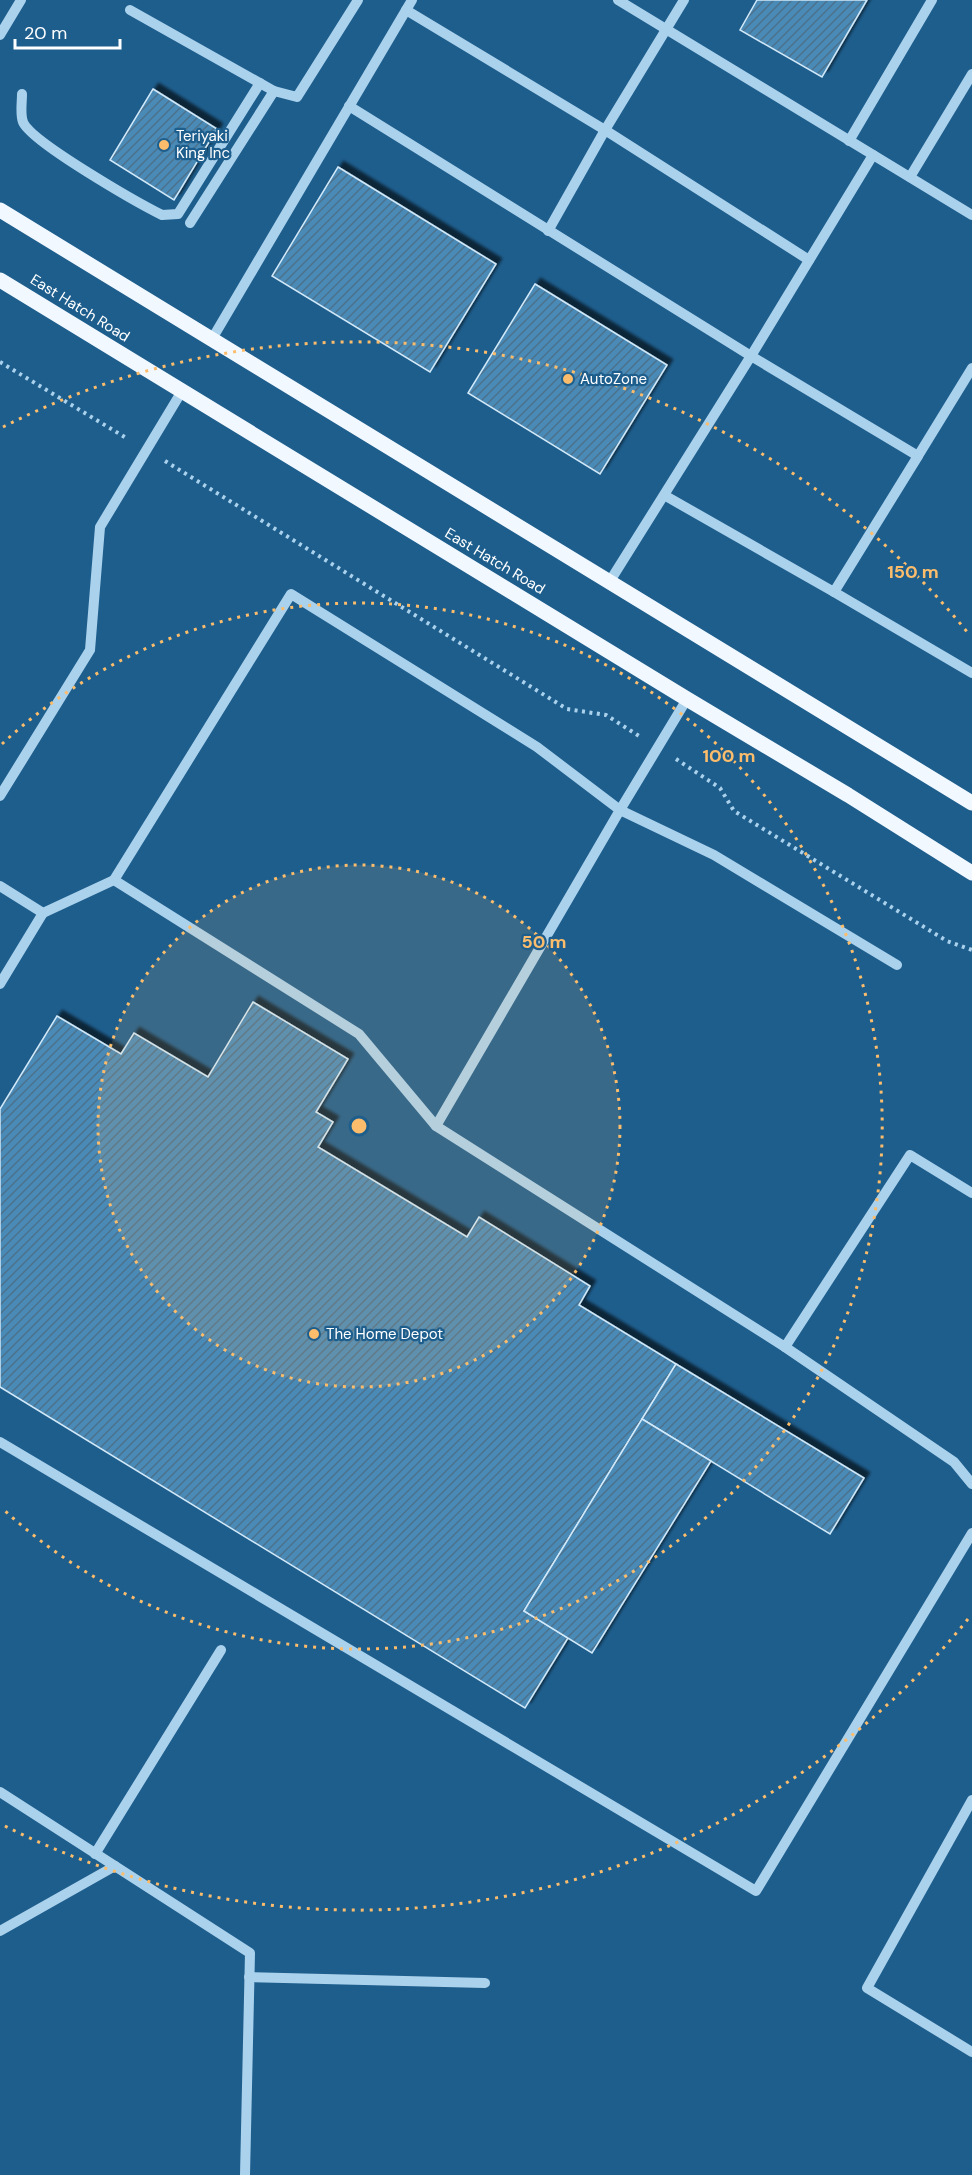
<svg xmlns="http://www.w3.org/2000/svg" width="972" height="2175" font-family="'DM Sans',sans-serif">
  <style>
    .building { fill: url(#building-hatch); stroke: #d1e9f9; stroke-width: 1.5; filter: url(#shadow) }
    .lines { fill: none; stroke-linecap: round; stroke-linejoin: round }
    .path { stroke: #abd2ed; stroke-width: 4; stroke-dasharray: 3 4.5; stroke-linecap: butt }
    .minor { stroke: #abd2ed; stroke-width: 10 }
    .major { stroke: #f1f8ff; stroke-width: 15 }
    .ring { fill: none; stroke: #fbbd6b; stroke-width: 3; stroke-dasharray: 3 6 }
    .poi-dot { fill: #fbbd6b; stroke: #1e5e8d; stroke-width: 2 }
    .labels { text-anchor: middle; stroke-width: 4.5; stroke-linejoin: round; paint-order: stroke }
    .poi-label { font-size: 15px; fill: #fff; stroke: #1e5e8d; text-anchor: start }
    .street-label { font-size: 15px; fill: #fff; stroke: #1e5e8d }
    .centre { fill: #fbbd6b; stroke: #1e5e8d; stroke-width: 3 }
    .ring-label { font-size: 18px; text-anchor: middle; font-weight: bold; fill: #fbbd6b; stroke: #1e5e8d; stroke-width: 4.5; stroke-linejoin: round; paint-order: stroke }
  </style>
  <defs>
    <pattern id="building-hatch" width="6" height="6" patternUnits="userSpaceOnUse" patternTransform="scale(1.5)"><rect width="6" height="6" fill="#4a8ab7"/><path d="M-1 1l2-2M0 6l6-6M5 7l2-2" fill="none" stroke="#4b718c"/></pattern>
    <filter id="shadow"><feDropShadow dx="5.5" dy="-5.5" stdDeviation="1.5" flood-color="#0009"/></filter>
  </defs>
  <rect width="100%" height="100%" fill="#1e5e8d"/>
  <g class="building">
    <polygon points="757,0 867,0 822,77 740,30"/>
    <polygon points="153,89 217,129 174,200 110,160"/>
    <polygon points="338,167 496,264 430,372 272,276"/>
    <polygon points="535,284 667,365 600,474 468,393"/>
    <polygon points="253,1002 348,1059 316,1112 333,1122 318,1147 467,1237 479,1217 590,1286 579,1305 676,1364 524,1611 568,1638 525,1708 0,1387 0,1109 57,1016 121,1054 134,1033 208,1077"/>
    <polygon points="676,1364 864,1478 830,1534 642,1419"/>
    <polygon points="642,1419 711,1461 592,1653 524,1611"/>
  </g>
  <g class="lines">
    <g class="path">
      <polyline points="0,362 128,439"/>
      <polyline points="165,461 567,709 606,715 639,736"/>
      <polyline points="676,759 720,788 734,811 947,941 972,950"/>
    </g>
    <g class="minor">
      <polyline points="618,0 972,215"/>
      <polyline points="130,10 274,91 190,223"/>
      <polyline points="406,10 605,130 684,0"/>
      <polyline points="0,35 21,0"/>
      <polyline points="274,91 297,97 358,0"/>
      <path d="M 22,94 C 22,103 20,114 23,122 C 31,142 138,203 162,215 L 178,214 L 260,83"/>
      <polyline points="349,106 751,356 873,155"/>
      <polyline points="849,141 932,0"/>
      <polyline points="910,177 972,74"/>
      <polyline points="548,231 605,130 809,260"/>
      <polyline points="212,339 412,0"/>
      <polyline points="918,456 972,368"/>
      <polyline points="610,581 751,356 918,456 834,592 664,495"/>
      <polyline points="834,592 972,673"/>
      <polyline points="0,796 90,650 100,527 182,391"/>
      <polyline points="114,880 359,1034 436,1126 785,1347 910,1155 972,1193"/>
      <polyline points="0,886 43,913 114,880 291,594 537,747 620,810 714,855 897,965"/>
      <polyline points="0,984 43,913"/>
      <polyline points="436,1126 620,810 687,699"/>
      <polyline points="785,1347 954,1462 972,1484"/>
      <polyline points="0,1442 756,1891 972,1533"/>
      <polyline points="0,1792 250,1953 245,2175"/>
      <polyline points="972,1800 867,1988 972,2052"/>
      <polyline points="95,1854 221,1650"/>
      <polyline points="0,1931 115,1866"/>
      <polyline points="249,1977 485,1983"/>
    </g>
    <g class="major">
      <polyline points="0,210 972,803"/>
      <polyline points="0,280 687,699 848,795 972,873"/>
    </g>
  </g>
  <circle cx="359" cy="1126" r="261" fill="#fbbd6b" fill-opacity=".12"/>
  <g class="ring">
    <circle cx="359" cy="1126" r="261"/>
    <path d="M2 744A523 523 0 1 1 2 1508"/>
    <path d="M968 1619A784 784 0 0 1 3 1825M3 427A784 784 0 0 1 968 633"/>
  </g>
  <g class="poi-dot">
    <circle cx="164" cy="145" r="6"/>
    <circle cx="568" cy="379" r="6"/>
    <circle cx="314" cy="1334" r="6"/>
  </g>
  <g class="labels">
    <g class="poi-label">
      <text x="176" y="141">Teriyaki<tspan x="176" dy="17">King Inc</tspan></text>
      <text x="580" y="384">AutoZone</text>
      <text x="326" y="1339">The Home Depot</text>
    </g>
    <g class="street-label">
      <text transform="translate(80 308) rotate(32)" y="5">East Hatch Road</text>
      <text transform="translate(495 561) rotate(31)" y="5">East Hatch Road</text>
    </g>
  </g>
  <circle cx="359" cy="1126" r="9" class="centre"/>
  <g class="ring-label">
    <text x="913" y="578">150 m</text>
    <text x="729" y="762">100 m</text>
    <text x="544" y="948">50 m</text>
  </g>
  <path d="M15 39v9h105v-9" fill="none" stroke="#ffffff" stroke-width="3"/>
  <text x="24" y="39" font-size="18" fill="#ffffff" stroke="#1e5e8d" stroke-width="4.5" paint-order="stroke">20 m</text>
</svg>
